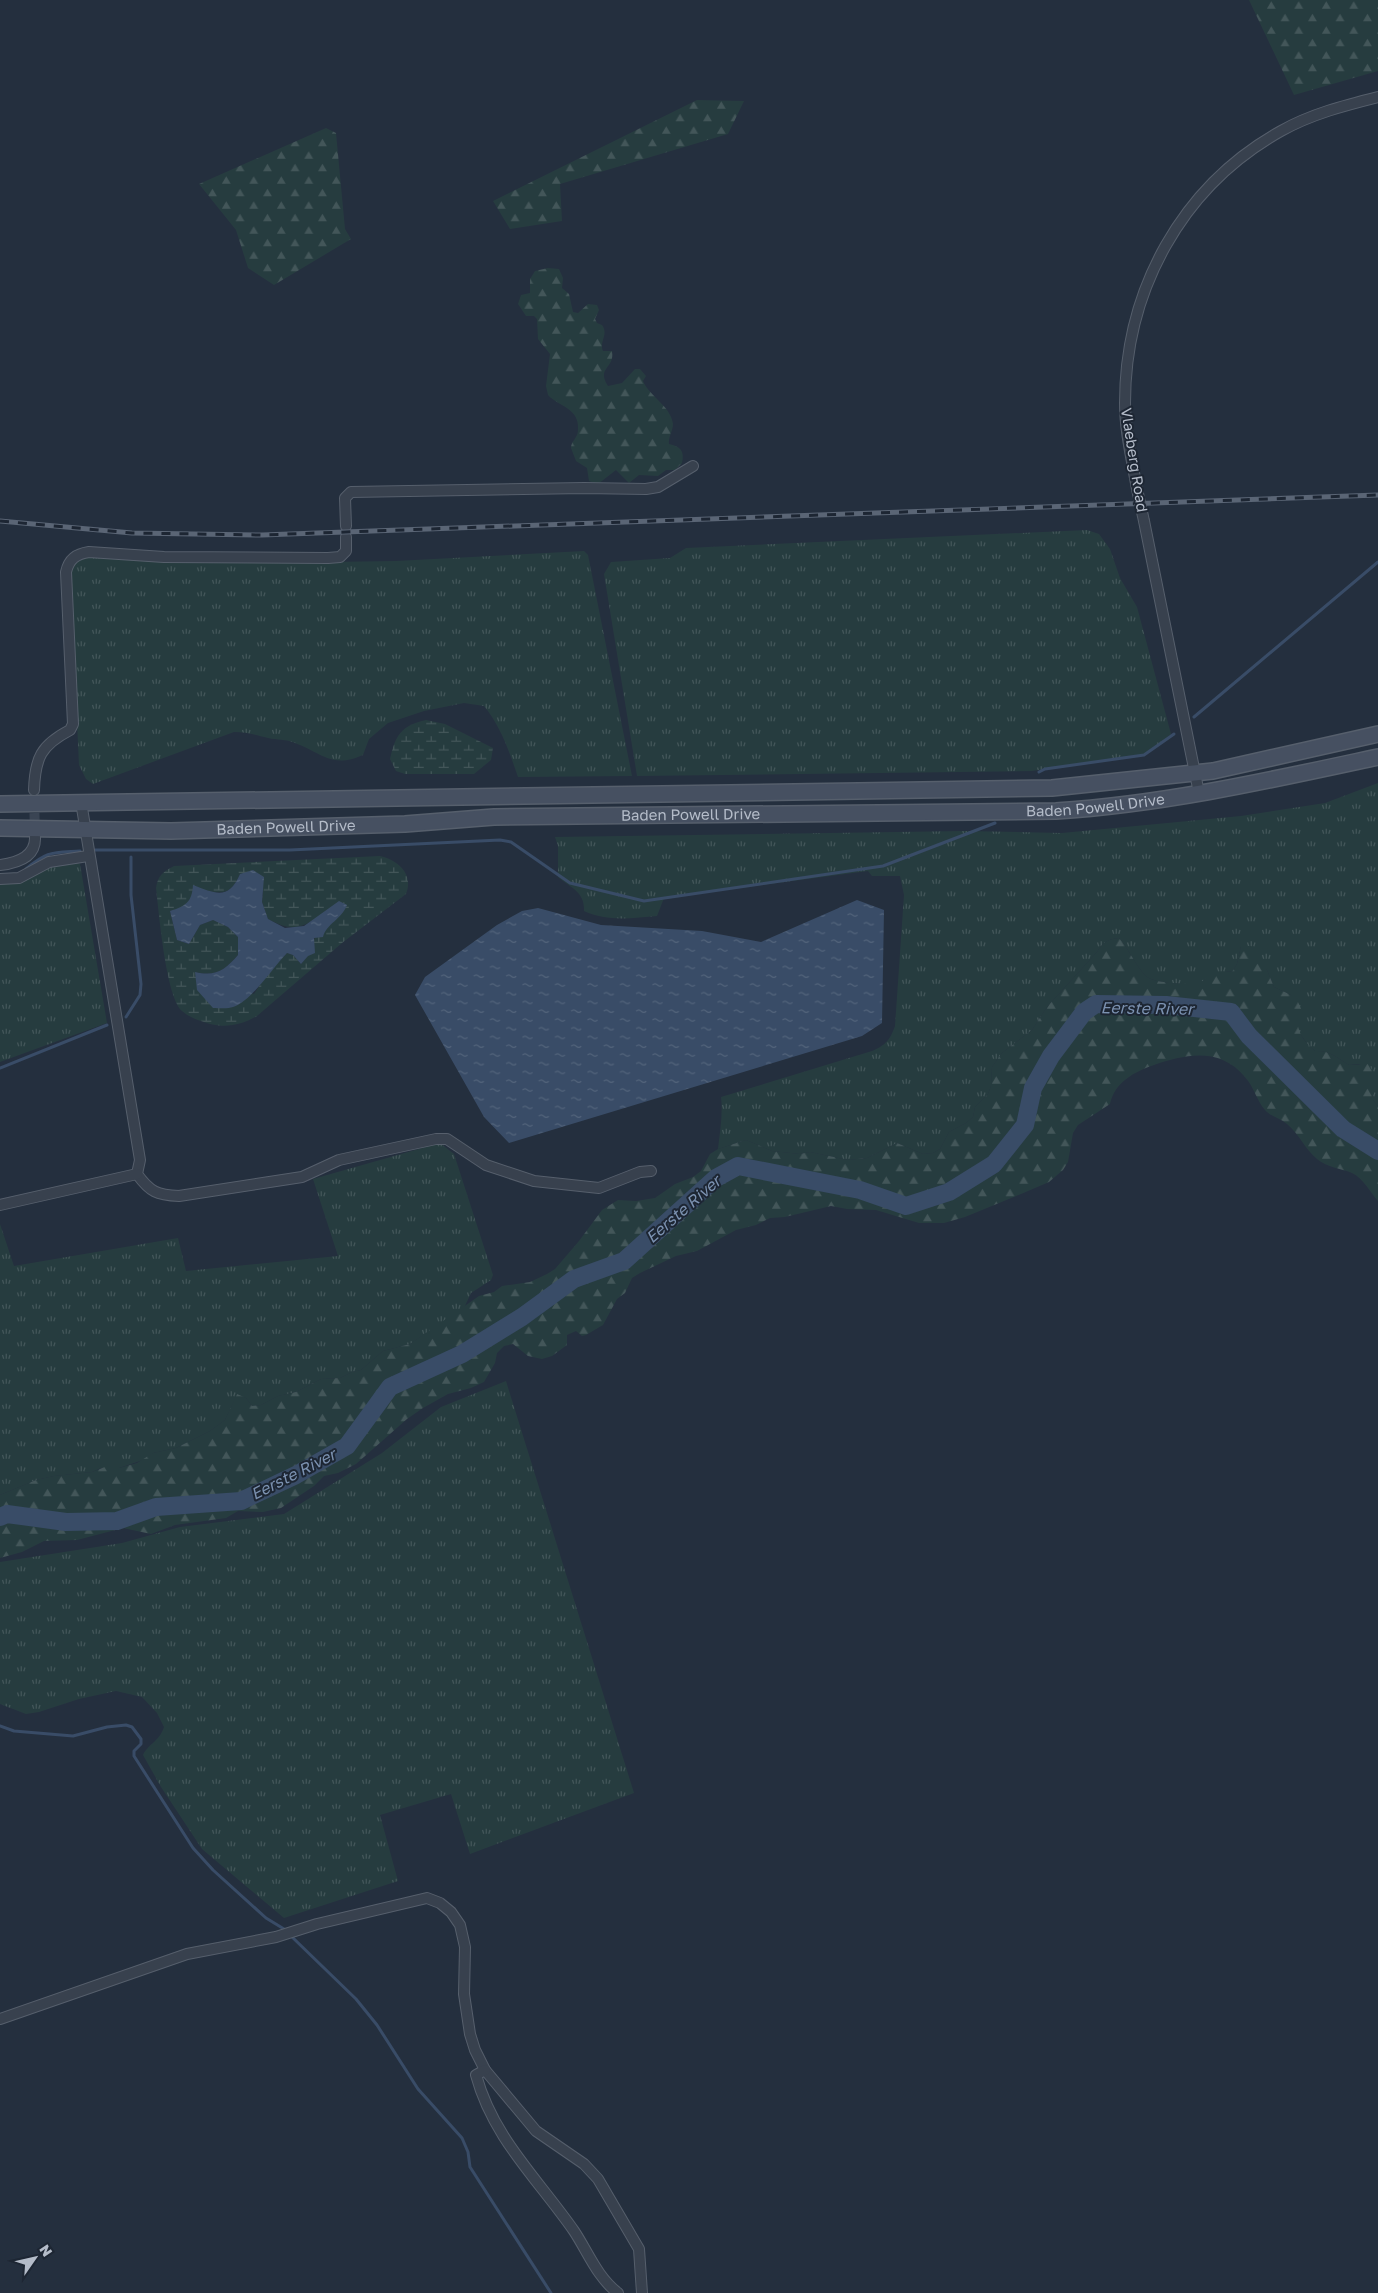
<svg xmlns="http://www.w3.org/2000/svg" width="1378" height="2293" font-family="'Golos Text',sans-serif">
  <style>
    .grass { fill: url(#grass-tufts) }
    .forest { fill: url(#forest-firs) }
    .wetland { fill: url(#wetland-marsh); fill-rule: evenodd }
    .water { fill: url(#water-ripples) }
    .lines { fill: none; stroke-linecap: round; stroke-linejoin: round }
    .stream { stroke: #394c67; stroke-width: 3 }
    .river { stroke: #394c67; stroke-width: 18 }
    .street-tunnel { stroke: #3a4453; stroke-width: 10; stroke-dasharray: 10 5; stroke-linecap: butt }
    .street-casing { stroke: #565f6c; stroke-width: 12 }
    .secondary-casing { stroke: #565f6c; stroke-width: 18 }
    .street { stroke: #38414e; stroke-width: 10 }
    .secondary { stroke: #465061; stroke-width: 15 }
    .rail-casing { stroke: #5a6575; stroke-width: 5 }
    .rail { stroke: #1d2633; stroke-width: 3; stroke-dasharray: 9; stroke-linecap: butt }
    .street-bridge-casing { stroke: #565f6c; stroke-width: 12; stroke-linecap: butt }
    .street-bridge { stroke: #38414e; stroke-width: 10 }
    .labels { text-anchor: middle; stroke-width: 4; stroke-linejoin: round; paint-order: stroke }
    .street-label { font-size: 15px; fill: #b4bcc9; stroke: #1d2633 }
    .water-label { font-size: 16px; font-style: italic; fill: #7c92b1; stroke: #1d2633 }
  </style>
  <defs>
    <pattern id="grass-tufts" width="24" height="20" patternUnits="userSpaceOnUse" patternTransform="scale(1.25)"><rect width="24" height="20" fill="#263c3f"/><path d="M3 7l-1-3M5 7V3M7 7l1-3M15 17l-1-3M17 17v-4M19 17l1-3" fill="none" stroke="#435659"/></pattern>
    <pattern id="forest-firs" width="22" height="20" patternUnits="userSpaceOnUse" patternTransform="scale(1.25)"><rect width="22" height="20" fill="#263c3f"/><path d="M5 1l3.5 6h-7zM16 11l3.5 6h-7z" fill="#435659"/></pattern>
    <pattern id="wetland-marsh" width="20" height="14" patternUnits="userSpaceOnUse" patternTransform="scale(1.25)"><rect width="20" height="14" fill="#263c3f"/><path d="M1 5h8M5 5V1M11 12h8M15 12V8" fill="none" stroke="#435659"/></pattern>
    <pattern id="water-ripples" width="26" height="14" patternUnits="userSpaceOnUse" patternTransform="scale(1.25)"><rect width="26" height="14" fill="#394c67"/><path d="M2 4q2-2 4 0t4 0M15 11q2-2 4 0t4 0" fill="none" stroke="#53647b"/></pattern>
  </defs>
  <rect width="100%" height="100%" fill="#242f3e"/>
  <g class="grass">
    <polygon points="1087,530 1099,534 1110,549 1120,578 1137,607 1171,734 1145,754 1032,771 637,776 604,574 611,562 670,558 686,548"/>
    <path d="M 584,551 L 588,555 L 632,776 L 518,777 C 509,751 501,727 484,706 L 464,703 L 424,711 L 388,723 L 369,739 L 363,755 C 332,769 322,753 295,743 C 286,739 277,740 268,738 C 255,735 247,732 234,732 L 93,784 L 86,779 L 79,765 L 70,569 L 82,555 L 329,562 L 396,561 Z"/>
    <path d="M 1378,783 L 1378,1106 L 1373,1100 L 1373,1072 L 1359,1064 L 1349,1065 C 1337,1058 1330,1050 1315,1051 L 1308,1045 L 1296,1028 L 1297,1018 L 1291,995 L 1274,987 L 1267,970 L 1241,946 L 1237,964 L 1232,972 C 1219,971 1208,975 1199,985 C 1187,984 1155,984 1146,976 C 1135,965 1129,949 1119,938 C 1108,939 1103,942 1097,952 L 1047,1007 L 1032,1030 L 1002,1053 L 992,1067 L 991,1086 L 988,1094 L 975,1107 L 973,1117 L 966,1123 L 949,1132 L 940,1149 L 933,1153 L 923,1154 L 897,1143 L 867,1158 L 848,1160 L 810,1152 L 800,1154 L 772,1151 L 746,1140 L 718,1149 C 720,1131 723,1115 721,1097 L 872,1051 C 886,1045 890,1040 895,1026 L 904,895 L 900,876 L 872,876 L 868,871 L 664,898 L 657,916 C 633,918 607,922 584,911 C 585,892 571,888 558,877 L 558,846 L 555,837 L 965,831 L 1062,833 L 1241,816 L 1325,803 Z"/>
    <polygon points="76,863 80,864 107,1023 0,1062 0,884 15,884 53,866"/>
    <polygon points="440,1143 454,1154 493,1275 491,1280 471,1293 464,1308 410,1344 383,1351 361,1370 352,1372 340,1378 321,1379 296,1392 278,1396 261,1405 252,1406 246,1398 237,1395 225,1420 210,1431 176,1448 153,1453 146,1459 119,1468 101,1468 92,1472 54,1476 36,1480 0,1495 0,1224 14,1266 178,1238 186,1271 338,1256 313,1179"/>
    <path d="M 506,1381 L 634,1793 L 470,1854 L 451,1794 L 380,1815 L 398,1881 L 284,1918 L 202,1849 L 161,1787 L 143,1755 C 149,1743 159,1742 164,1727 L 157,1713 L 142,1697 L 116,1691 L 79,1699 L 39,1712 L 26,1714 L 0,1704 L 0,1562 L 122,1543 L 180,1527 L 284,1514 L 382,1453 L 441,1407 Z"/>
  </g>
  <g class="forest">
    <polygon points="1249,0 1378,0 1378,71 1294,95"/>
    <polygon points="697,100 744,101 728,134 560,184 562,221 510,229 493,201"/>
    <polygon points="326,128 336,133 345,229 351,239 274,285 248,268 236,230 199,184"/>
    <path d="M 548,268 L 559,269 L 563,278 L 562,288 L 569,294 L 573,312 L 578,313 L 588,304 L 597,305 L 599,310 L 595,319 L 597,323 L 602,325 C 609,335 599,341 603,351 L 612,351 C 615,369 596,367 608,386 L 622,383 L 635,369 L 640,369 L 646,376 L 643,381 C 649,396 671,406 673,424 C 673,431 668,437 669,444 C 680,446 685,451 682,463 L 675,470 L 666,470 L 658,476 L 639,475 L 629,483 L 616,470 L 598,484 L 589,481 L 587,468 L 576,461 L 571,448 C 571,441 578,438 578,430 C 580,408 559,407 548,395 L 546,386 L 550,354 L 538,339 L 537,319 L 534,316 L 526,316 L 518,304 L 521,295 L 530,293 L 530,279 L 535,271 Z"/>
    <path d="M 1119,938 C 1129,949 1135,965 1146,976 C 1155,984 1187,984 1199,984 L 1213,972 L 1232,972 L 1237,964 L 1241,946 L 1251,946 L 1267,970 L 1274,987 L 1291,995 L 1298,1002 L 1302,1011 C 1292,1026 1302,1040 1315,1051 C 1330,1050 1337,1058 1349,1065 L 1368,1064 L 1373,1071 L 1373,1100 L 1378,1106 L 1378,1201 C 1370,1192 1363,1178 1352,1173 C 1340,1168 1328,1168 1317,1159 C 1305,1149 1299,1134 1287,1124 C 1280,1118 1271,1117 1265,1110 C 1257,1101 1254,1087 1245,1077 C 1220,1047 1186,1054 1154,1065 C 1134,1072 1115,1082 1110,1104 L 1078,1125 L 1073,1133 L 1068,1162 L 1063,1170 L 1049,1182 L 1021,1194 L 965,1217 L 944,1223 L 919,1223 L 876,1210 L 847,1209 L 831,1206 L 785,1217 L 770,1218 L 756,1225 L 736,1230 L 697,1251 L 676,1256 L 640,1273 L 632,1278 L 625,1293 L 617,1299 L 603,1325 L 586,1335 L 582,1336 L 576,1331 L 567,1335 L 567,1345 L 552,1356 L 542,1359 L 528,1356 L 513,1344 L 504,1346 L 497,1353 L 495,1363 L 484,1382 L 471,1388 L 448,1394 L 423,1408 L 407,1419 L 356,1464 L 338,1473 L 324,1476 L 314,1486 L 281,1508 L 263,1512 L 238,1511 L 226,1518 L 175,1525 L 151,1534 L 123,1528 L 77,1540 L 44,1541 L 22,1552 L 0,1558 L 0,1495 L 36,1480 L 54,1476 L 92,1472 L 110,1465 L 119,1468 L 137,1463 L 153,1453 L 176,1448 L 210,1431 L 225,1420 L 237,1394 L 246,1398 L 252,1406 L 261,1405 L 278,1396 L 296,1392 L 321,1379 L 340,1378 L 352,1372 L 361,1370 L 383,1351 L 410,1344 L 479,1296 L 494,1292 L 502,1286 L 530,1282 L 547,1274 L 555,1269 L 579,1241 L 602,1210 L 618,1200 L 636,1201 L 655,1198 L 675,1184 L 693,1177 L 701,1171 L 710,1154 L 718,1149 L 746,1140 L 772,1151 L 800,1154 L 810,1152 L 848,1160 L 867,1158 L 897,1143 L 923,1154 L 933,1153 L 940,1149 L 949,1132 L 966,1123 L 973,1117 L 975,1107 L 988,1094 L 991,1086 L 992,1067 L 1002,1053 L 1032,1030 L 1047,1007 L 1097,952 C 1103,942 1108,939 1119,938 Z"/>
  </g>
  <g class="wetland">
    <path d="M 426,720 L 445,724 L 493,748 L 491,760 L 474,774 L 405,774 L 396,771 L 390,759 C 395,735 402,725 426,720 Z"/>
    <path d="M 380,856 C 398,860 414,874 406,894 L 342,943 L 257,1016 C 242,1025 227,1028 210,1024 C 200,1021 190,1018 182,1011 C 166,997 159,913 156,888 C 158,876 162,872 174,866 ZM 240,874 L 263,891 L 262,902 L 268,919 C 291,931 299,930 321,915 C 316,932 314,951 301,964 L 293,955 L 287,953 L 269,971 L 254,994 L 196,972 C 216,977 225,970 238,955 L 238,937 L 228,927 L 213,920 L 200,925 L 189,944 L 177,940 L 170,911 C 175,910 181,909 185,906 C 188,904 189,899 192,897 C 213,882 226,907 240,874 Z"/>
  </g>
  <g class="water">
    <path d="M 253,870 L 264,877 L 262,902 L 268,919 L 285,928 L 304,926 L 339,901 L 347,905 C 342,919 326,924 323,937 L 314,938 L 315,953 L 308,956 L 301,964 L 293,955 L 287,953 C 273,967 251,1002 233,1007 C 228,1009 219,1008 213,1008 L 197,990 L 195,972 C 216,977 225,970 238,955 L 238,937 L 228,927 L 213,920 L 200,925 L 189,944 L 177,940 L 170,911 C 186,906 192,902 193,885 C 216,894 229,900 240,874 Z"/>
    <polygon points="857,900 884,910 882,1023 862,1036 509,1143 484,1117 415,995 425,977 497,925 522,911 538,908 601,925 702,931 761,942"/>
  </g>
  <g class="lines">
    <g class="stream">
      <polyline points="1194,717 1378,562"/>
      <polyline points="1039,772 1045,769 1144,755 1174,734"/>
      <polyline points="95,850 290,850 500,840 511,842 570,883 644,901 883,866 995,823"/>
      <path d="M 26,869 C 48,851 51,853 80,851"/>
      <polyline points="126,1017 140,995 141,984 131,895 131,857"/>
      <polyline points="0,1068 107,1025"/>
      <polyline points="0,1726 14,1731 73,1736 107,1727 126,1725 132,1727 141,1739 141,1744 134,1751 134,1756 193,1848 213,1870 266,1918 284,1929"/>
      <polyline points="291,1936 356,1999 377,2025 418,2089 462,2138 468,2152 470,2167 551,2293"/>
    </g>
    <polyline class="river" points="0,1517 7,1514 66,1522 117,1521 156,1507 241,1501 296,1475 347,1446 390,1387 462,1354 522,1317 574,1279 624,1261 716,1178 738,1166 860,1190 906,1206 949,1192 994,1164 1025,1125 1033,1088 1051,1056 1084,1012 1096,1004 1166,1005 1231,1012 1249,1036 1343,1129 1378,1151"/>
    <polyline class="street-tunnel" points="34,798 35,833"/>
    <defs>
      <g id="street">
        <path d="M 1137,489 C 1132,460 1125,432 1125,403 C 1125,290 1182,186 1281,131 C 1311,114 1346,105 1378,97"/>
        <polyline points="1144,521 1199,793"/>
        <polyline points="346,526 345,498 351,492 584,488 646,489 658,487 693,466"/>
        <path d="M 34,790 C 35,758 41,745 70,730 L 73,724 L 66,572 C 69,559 76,554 89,552 L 164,557 L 328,558 L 340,557 L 346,551 L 346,537"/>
        <path d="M 81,802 L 140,1160 L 137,1174 C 150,1192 157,1195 179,1196 L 302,1177 L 339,1160 L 436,1139 L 447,1139 L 486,1165 L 534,1181 L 599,1188 L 640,1172 L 651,1171"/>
        <path d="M 0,865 C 17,863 36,857 35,837"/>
        <polyline points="0,879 19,878 49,862 88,856"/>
        <polyline points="0,1205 137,1174"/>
        <polyline points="0,2019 187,1954 276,1937 317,1924 427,1898 440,1903 451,1912 460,1925 465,1947 464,1994 470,2034 475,2050 485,2070 536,2131 584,2164 598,2179 639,2249 642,2293"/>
        <path d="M 485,2070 L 476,2075 C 493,2138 538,2179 574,2231 C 588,2252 597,2277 618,2293"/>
      </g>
      <g id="secondary">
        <polyline points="0,804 1052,788 1213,771 1378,734"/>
        <path id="s1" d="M 0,828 L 171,831 L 405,824 L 494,817 L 1056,811 C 1165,804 1271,780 1378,757"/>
      </g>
    </defs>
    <use href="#street" class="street-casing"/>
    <use href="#secondary" class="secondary-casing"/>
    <use href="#street" class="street"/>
    <use href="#secondary" class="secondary"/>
    <defs>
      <polyline id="rail" points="0,521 132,533 262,535 1378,495"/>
    </defs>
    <use href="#rail" class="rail-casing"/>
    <use href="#rail" class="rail"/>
    <defs>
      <polyline id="street-bridge" points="1137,489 1144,521"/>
    </defs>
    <use href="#street-bridge" class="street-bridge-casing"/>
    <use href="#street-bridge" class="street-bridge"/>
  </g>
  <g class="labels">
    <g class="street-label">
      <text transform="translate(1134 460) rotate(81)" y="5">Vlaeberg Road</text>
      <text dy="5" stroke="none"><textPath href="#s1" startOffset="1096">Baden Powell Drive</textPath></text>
      <text dy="5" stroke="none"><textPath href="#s1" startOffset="691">Baden Powell Drive</textPath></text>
      <text dy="5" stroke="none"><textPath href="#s1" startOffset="286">Baden Powell Drive</textPath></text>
    </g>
    <g class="water-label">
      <text transform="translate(1147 1008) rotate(1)" y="6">Eerste River</text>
      <text transform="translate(683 1209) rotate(-41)" y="6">Eerste River</text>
      <text transform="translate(293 1474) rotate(-27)" y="6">Eerste River</text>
    </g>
  </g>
  <g transform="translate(35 2258) rotate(56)" stroke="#1d2633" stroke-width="4" paint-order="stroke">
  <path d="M0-4L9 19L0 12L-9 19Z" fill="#b4bcc9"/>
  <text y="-8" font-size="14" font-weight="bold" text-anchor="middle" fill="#b4bcc9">N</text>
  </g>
</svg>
